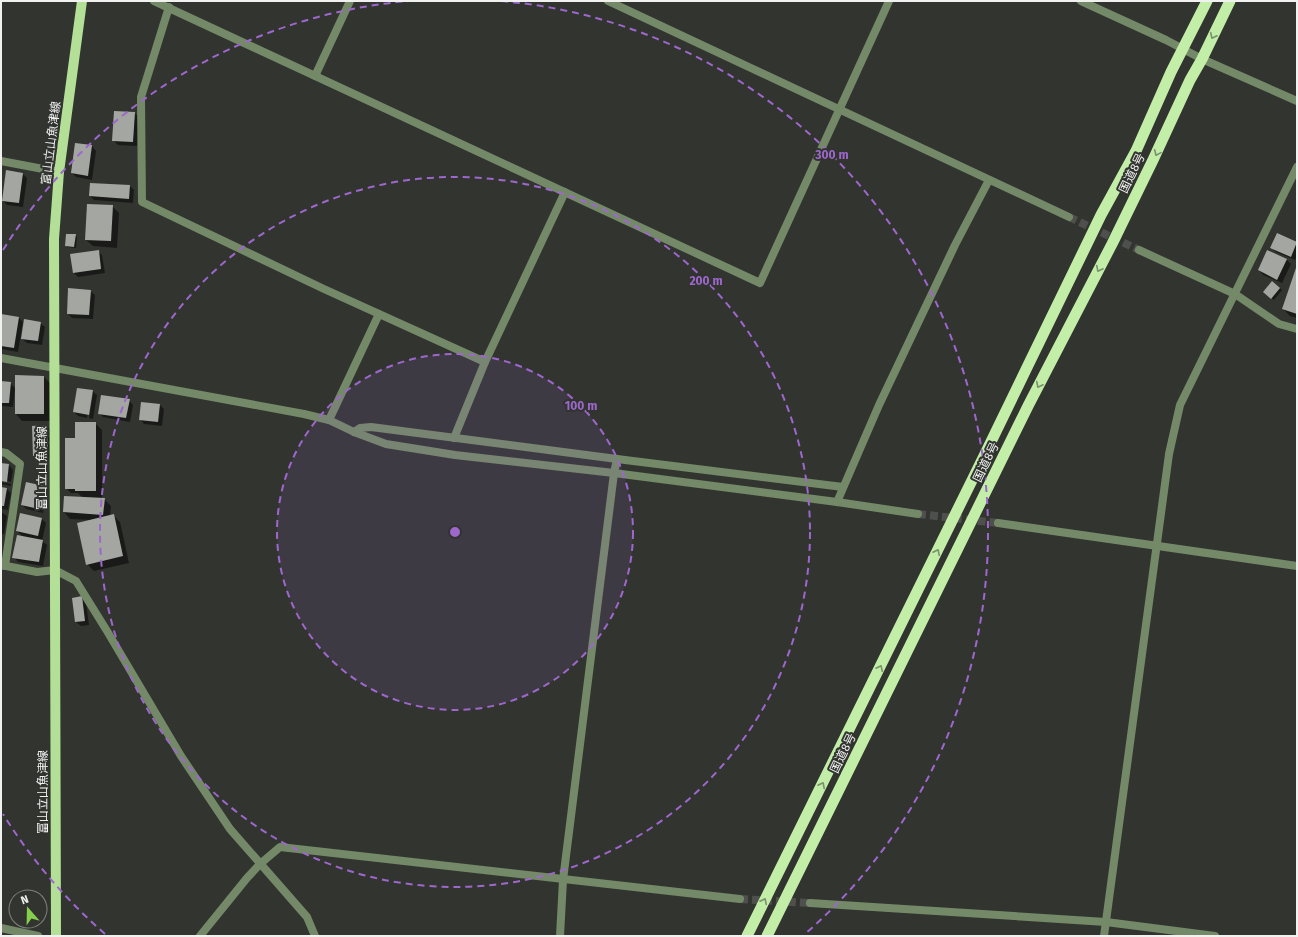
<svg xmlns="http://www.w3.org/2000/svg" width="1298" height="937" font-family="'Fira Sans','Noto Sans JP',sans-serif">
  <style>
    .shadow { fill: #0007 }
    .building { fill: #a3a6a1 }
    .lines { fill: none; stroke-linecap: round; stroke-linejoin: round }
    .minor-tunnel { stroke: #4f504d; stroke-width: 8; stroke-dasharray: 8 4; stroke-linecap: butt }
    .minor { stroke: #748967; stroke-width: 8 }
    .tertiary { stroke: #748967; stroke-width: 8 }
    .primary { stroke: #b3df97; stroke-width: 10 }
    .trunk { stroke: #c3eea8; stroke-width: 11 }
    .oneway { stroke: #7a916c }
    .ring { fill: none; stroke: #9e67ce; stroke-width: 2; stroke-dasharray: 7 5 }
    .labels { text-anchor: middle; stroke-width: 4; stroke-linejoin: round; paint-order: stroke }
    .street-label { font-size: 12px; fill: #f1f2f0; stroke: #323430 }
    .centre { fill: #9e67ce; stroke: #323430; stroke-width: 2 }
    .ring-label { font-size: 12px; text-anchor: middle; font-weight: bold; fill: #9e67ce; stroke: #323430; stroke-width: 4; stroke-linejoin: round; paint-order: stroke }
  </style>
  <rect width="100%" height="100%" fill="#323430"/>
  <g class="shadow">
    <polygon points="134,113 139,117 137,146 118,145 113,140"/>
    <polygon points="92,146 96,151 92,180 76,177 72,173"/>
    <polygon points="23,174 27,178 23,207 7,205 3,201"/>
    <polygon points="130,186 134,190 133,203 94,200 90,196"/>
    <polygon points="112,206 119,213 117,248 93,246 86,240"/>
    <polygon points="75,235 77,237 76,248 67,247 66,245"/>
    <polygon points="1277,235 1297,244 1297,256 1295,260 1276,252 1271,247"/>
    <polygon points="98,251 102,255 105,273 78,277 74,273"/>
    <polygon points="1287,260 1291,264 1282,283 1263,275 1259,270"/>
    <polygon points="1297,267 1297,318 1290,316 1283,309"/>
    <polygon points="1280,288 1282,290 1274,300 1266,294"/>
    <polygon points="90,291 95,295 93,319 72,318 68,314"/>
    <polygon points="1,315 19,318 23,322 18,352 1,349"/>
    <polygon points="40,323 45,327 42,345 27,343 22,339"/>
    <polygon points="44,377 50,383 50,421 22,421 16,414"/>
    <polygon points="1,382 10,383 15,388 13,407 1,406"/>
    <polygon points="92,391 97,395 93,419 89,418 93,393 91,393 87,418 78,416 74,412"/>
    <polygon points="129,400 133,405 130,422 103,417 99,413"/>
    <polygon points="160,405 164,409 162,426 144,424 140,419"/>
    <polygon points="95,423 102,430 102,499 104,499 111,506 110,516 113,515 120,522 129,563 94,571 87,564 91,520 70,519 64,512 83,498 78,493 71,493 66,488 76,439"/>
    <polygon points="46,426 51,430 52,459 38,460 34,455"/>
    <polygon points="1,464 9,465 13,470 11,482 1,480"/>
    <polygon points="1,482 11,484 11,486 1,484"/>
    <polygon points="44,487 48,491 43,513 26,509 22,504"/>
    <polygon points="1,488 7,489 11,493 8,510 1,509"/>
    <polygon points="1,512 7,516 4,534 1,534"/>
    <polygon points="42,519 46,523 42,541 47,545 43,566 18,562 14,557 23,537 17,531"/>
    <polygon points="82,598 86,602 89,625 81,626 76,622 73,599"/>
  </g>
  <g class="building">
    <polygon points="114,111 135,112 133,142 112,141"/>
    <polygon points="75,143 92,145 88,176 71,173"/>
    <polygon points="6,170 23,173 19,203 2,201"/>
    <polygon points="90,183 130,185 129,199 89,196"/>
    <polygon points="87,204 113,205 111,241 85,240"/>
    <polygon points="1277,233 1297,242 1291,257 1270,248"/>
    <polygon points="66,234 76,234 74,247 65,246"/>
    <polygon points="99,250 101,269 73,273 70,254"/>
    <polygon points="1267,250 1287,259 1277,280 1258,270"/>
    <polygon points="1297,265 1297,314 1282,309"/>
    <polygon points="1272,281 1280,288 1271,299 1263,292"/>
    <polygon points="68,288 91,290 89,315 67,314"/>
    <polygon points="1,314 19,317 14,348 1,346"/>
    <polygon points="24,319 41,322 38,341 21,339"/>
    <polygon points="15,375 44,376 44,414 15,414"/>
    <polygon points="1,381 11,382 9,403 1,403"/>
    <polygon points="77,388 93,390 89,415 73,412"/>
    <polygon points="101,395 130,399 126,418 98,414"/>
    <polygon points="141,402 160,404 158,422 139,420"/>
    <polygon points="75,422 96,422 96,491 75,491 75,489 65,489 65,438 75,438"/>
    <polygon points="47,425 48,455 33,456 32,426"/>
    <polygon points="1,463 9,464 7,482 1,481"/>
    <polygon points="26,482 44,486 39,509 21,505"/>
    <polygon points="1,487 7,488 4,506 1,506"/>
    <polygon points="64,496 105,498 103,515 63,512"/>
    <polygon points="20,513 42,518 38,536 16,531"/>
    <polygon points="114,514 123,556 86,565 77,523"/>
    <polygon points="17,535 43,540 39,562 12,558"/>
    <polygon points="82,596 85,621 75,622 72,598"/>
  </g>
  <g class="lines">
    <g class="minor-tunnel">
      <polyline points="1069,217 1139,250"/>
      <polyline points="918,514 998,523"/>
      <polyline points="740,899 810,903"/>
    </g>
    <g class="minor">
      <polyline points="154,1 760,283 889,1"/>
      <polyline points="608,1 1069,217"/>
      <polyline points="1081,1 1166,40 1202,59 1297,101"/>
      <polyline points="169,7 141,97 142,202 324,289 485,362"/>
      <polyline points="315,76 350,1"/>
      <polyline points="1,161 59,172"/>
      <polyline points="1139,250 1235,294 1279,324 1297,329"/>
      <polyline points="55,368 304,414 329,420 354,432 386,444 455,455 614,473 837,502 918,514"/>
      <polyline points="329,420 379,314"/>
      <polyline points="354,432 360,428 371,427 617,459"/>
      <polyline points="454,438 485,362 565,192"/>
      <polyline points="1,452 6,453 20,464 5,566"/>
      <polyline points="837,502 879,405 955,245 989,180"/>
      <polyline points="998,523 1297,566"/>
      <polyline points="1,565 37,572 55,570 76,581 107,631 181,756 230,829 307,917 315,936"/>
      <polyline points="810,903 1106,922 1215,936"/>
      <polyline points="1,928 38,936"/>
      <polyline points="200,936 247,878 260,864 280,847 740,899"/>
      <polyline points="560,936 563,880 614,473 617,459 843,487"/>
    </g>
    <g class="tertiary">
      <polyline points="1,358 55,368"/>
      <polyline points="1104,936 1169,454 1180,405 1297,167"/>
    </g>
    <polyline class="primary" points="56,936 54,239 59,172 82,1"/>
    <g class="trunk">
      <polyline points="747,936 987,450 1101,215 1136,151 1171,72 1207,1"/>
      <polyline points="767,936 1028,406 1112,244 1153,160 1190,80 1202,59 1230,1"/>
    </g>
  </g>
  <defs><path id="oneway-chevron" d="M-2-3.5L2.5 0L-2 3.5" fill="none" stroke-width="1.6" stroke-linecap="round" stroke-linejoin="round"/></defs>
  <g class="oneway">
    <use href="#oneway-chevron" transform="translate(1213 36) rotate(116)"/>
    <use href="#oneway-chevron" transform="translate(1157 153) rotate(114)"/>
    <use href="#oneway-chevron" transform="translate(1099 269) rotate(117)"/>
    <use href="#oneway-chevron" transform="translate(1039 385) rotate(117)"/>
    <use href="#oneway-chevron" transform="translate(937 552) rotate(-64)"/>
    <use href="#oneway-chevron" transform="translate(880 668) rotate(-64)"/>
    <use href="#oneway-chevron" transform="translate(822 785) rotate(-63)"/>
    <use href="#oneway-chevron" transform="translate(764 901) rotate(-63)"/>
  </g>
  <circle cx="455" cy="532" r="178" fill="#9e67ce" fill-opacity=".12"/>
  <g class="ring">
    <circle cx="455" cy="532" r="178"/>
    <circle cx="455" cy="532" r="355"/>
    <path d="M105 934A533 533 0 0 1 3 814M3 250A533 533 0 0 1 409 1M501 1A533 533 0 0 1 805 934"/>
  </g>
  <g class="labels">
    <g class="street-label">
      <text transform="translate(51 143) rotate(-83)" y="4">富山立山魚津線</text>
      <text transform="translate(1132 173) rotate(-64)" y="4">国道8号</text>
      <text transform="translate(986 462) rotate(-64)" y="4">国道8号</text>
      <text transform="translate(42 468) rotate(-90)" y="4">富山立山魚津線</text>
      <text transform="translate(843 753) rotate(-64)" y="4">国道8号</text>
      <text transform="translate(43 792) rotate(-90)" y="4">富山立山魚津線</text>
    </g>
  </g>
  <circle cx="455" cy="532" r="6" class="centre"/>
  <g class="ring-label">
    <text x="832" y="159">300 m</text>
    <text x="706" y="285">200 m</text>
    <text x="581" y="410">100 m</text>
  </g>
  <rect width="1298" height="937" fill="none" stroke="#f1f2f0" stroke-width="4"/>
  <g transform="translate(28 909) rotate(340)"><circle r="19" fill="#323430" stroke="#7e807d"/>
  <path d="M0-3L7 15L0 10L-7 15Z" fill="#85cf4c"/>
  <text y="-6" font-size="11" font-weight="bold" text-anchor="middle" fill="#f1f2f0">N</text>
  </g>
</svg>
